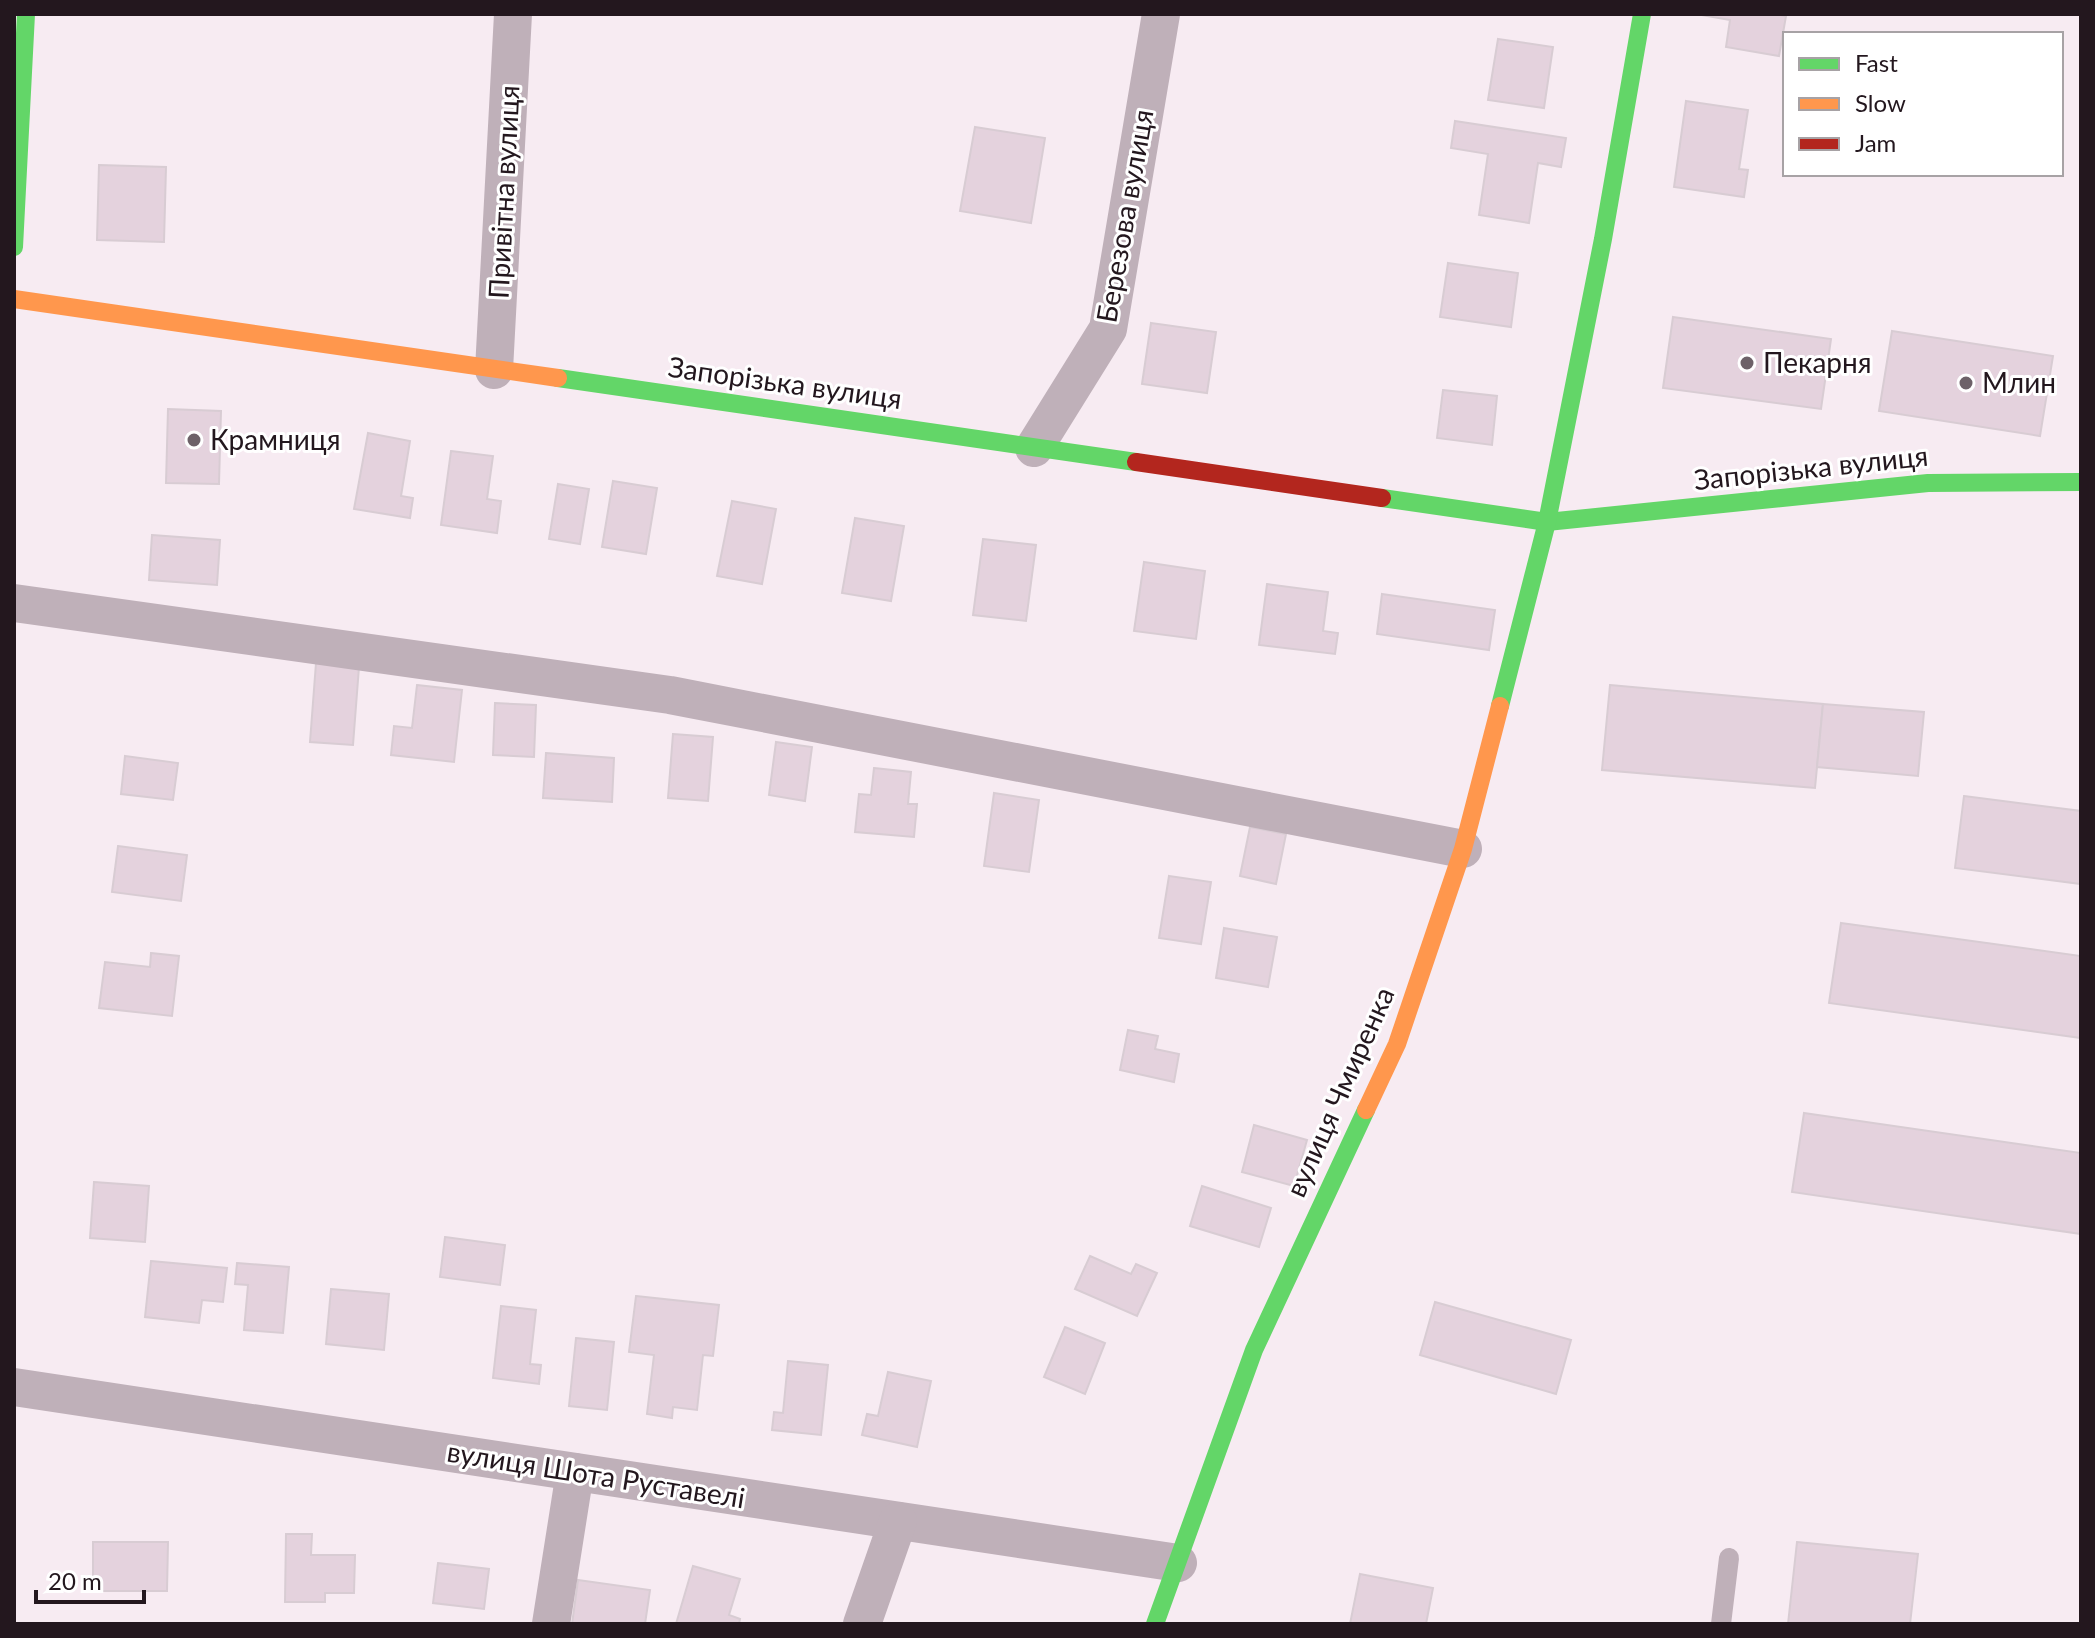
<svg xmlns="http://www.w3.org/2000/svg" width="2095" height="1638" font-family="Lato,sans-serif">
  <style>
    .building { fill: #e4d2dd; stroke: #d8ccd3; stroke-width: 2 }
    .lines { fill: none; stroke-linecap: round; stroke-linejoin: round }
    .lane { stroke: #bfb0b9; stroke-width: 20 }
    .street { stroke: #bfb0b9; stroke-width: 38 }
    .fast { stroke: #63d668; stroke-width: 18 }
    .slow { stroke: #ff974d; stroke-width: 18 }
    .jam { stroke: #b3261e; stroke-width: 18 }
    .poi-dot { fill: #6d6168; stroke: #fff; stroke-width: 3 }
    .labels { text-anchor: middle; stroke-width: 6; stroke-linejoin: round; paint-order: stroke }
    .street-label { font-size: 28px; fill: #23171e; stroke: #fff }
    .poi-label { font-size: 28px; fill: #23171e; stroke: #fff; text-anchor: start }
  </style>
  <rect width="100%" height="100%" fill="#f7ebf2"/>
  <g class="building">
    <polygon points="1696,14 1776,14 1786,16 1779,56 1726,47 1730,20"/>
    <polygon points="1498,39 1553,47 1544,108 1488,100"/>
    <polygon points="1686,101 1748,110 1739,169 1748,170 1744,197 1674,187"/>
    <polygon points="1455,121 1566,138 1561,167 1538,163 1529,223 1479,215 1488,154 1451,148"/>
    <polygon points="975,127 1045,138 1031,223 960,211"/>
    <polygon points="99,165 166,167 164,242 97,240"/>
    <polygon points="1448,263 1518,273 1511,327 1440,317"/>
    <polygon points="1673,317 1831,339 1821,409 1663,388"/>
    <polygon points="1151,323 1216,332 1207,393 1142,384"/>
    <polygon points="1892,331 2053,356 2040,436 1879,411"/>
    <polygon points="1443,390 1497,396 1492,445 1437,438"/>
    <polygon points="168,409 221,411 219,484 166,483"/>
    <polygon points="368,433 410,441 401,496 413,498 410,518 354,509"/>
    <polygon points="451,451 493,456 487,499 501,501 497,533 441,525"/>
    <polygon points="613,481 657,488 646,554 602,547"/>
    <polygon points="558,484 589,489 580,544 549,539"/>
    <polygon points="732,501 776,509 762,584 717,576"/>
    <polygon points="855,518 904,526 891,601 842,593"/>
    <polygon points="152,535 220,540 217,585 149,580"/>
    <polygon points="983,539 1036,545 1026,621 973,615"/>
    <polygon points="1144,562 1205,571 1196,639 1134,631"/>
    <polygon points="1267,584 1328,592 1323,631 1338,633 1335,654 1259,645"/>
    <polygon points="1382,594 1495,610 1489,650 1377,634"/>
    <polygon points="316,663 359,667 353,745 310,742"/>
    <polygon points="417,685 462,690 454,762 391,755 394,726 412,728"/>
    <polygon points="1610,685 1823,704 1815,788 1602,770"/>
    <polygon points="495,703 536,705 534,757 493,755"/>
    <polygon points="1823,704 1924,712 1918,776 1817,767"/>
    <polygon points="673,734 713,737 708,801 668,798"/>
    <polygon points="776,742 812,747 805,801 769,795"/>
    <polygon points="546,753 614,758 612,802 543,798"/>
    <polygon points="125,756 178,763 173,800 121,794"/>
    <polygon points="874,768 911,772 908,804 917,804 914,837 855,832 859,794 871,795"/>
    <polygon points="994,793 1039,800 1029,872 984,866"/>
    <polygon points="1964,796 2081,811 2081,884 1955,868"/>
    <polygon points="1250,827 1286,834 1276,884 1240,876"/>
    <polygon points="118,846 187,855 181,901 112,892"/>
    <polygon points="1169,876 1211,882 1201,944 1159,938"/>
    <polygon points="1841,923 2081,956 2081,1038 1829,1003"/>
    <polygon points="1224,928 1277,937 1268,987 1216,978"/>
    <polygon points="151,953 179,956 172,1016 99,1008 105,962 150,967"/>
    <polygon points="1128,1030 1158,1036 1155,1049 1179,1054 1174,1082 1120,1070"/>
    <polygon points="1804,1113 2081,1153 2081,1234 1792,1192"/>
    <polygon points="1254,1125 1307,1140 1294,1186 1242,1172"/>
    <polygon points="94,1182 149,1186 145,1242 90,1238"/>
    <polygon points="1202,1186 1271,1208 1259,1247 1190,1226"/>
    <polygon points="445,1237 505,1245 500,1285 440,1277"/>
    <polygon points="1090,1256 1131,1274 1136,1264 1157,1273 1137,1316 1075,1289"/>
    <polygon points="151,1261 227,1268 223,1302 202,1300 199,1323 145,1317"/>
    <polygon points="237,1263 289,1267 283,1333 244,1330 248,1285 235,1284"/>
    <polygon points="331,1289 389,1294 384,1350 326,1344"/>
    <polygon points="636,1296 719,1305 713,1356 703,1355 697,1410 673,1407 672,1418 647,1414 654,1355 629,1352"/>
    <polygon points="1435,1302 1571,1340 1556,1394 1420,1355"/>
    <polygon points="501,1306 536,1310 530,1364 541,1365 539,1384 493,1378"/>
    <polygon points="1065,1327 1105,1343 1085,1394 1044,1377"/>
    <polygon points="576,1338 614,1342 607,1410 569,1406"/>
    <polygon points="788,1361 828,1365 821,1435 772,1430 774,1412 783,1413"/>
    <polygon points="888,1372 931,1381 917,1447 862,1435 867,1414 878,1416"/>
    <polygon points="286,1534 312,1534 311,1555 355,1555 354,1593 325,1593 325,1602 285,1602"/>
    <polygon points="93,1542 168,1542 167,1591 93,1591"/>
    <polygon points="1797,1542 1918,1554 1910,1624 1788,1624"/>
    <polygon points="438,1563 489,1569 484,1609 433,1603"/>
    <polygon points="693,1566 740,1579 729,1615 740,1619 739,1624 676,1624"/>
    <polygon points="1360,1574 1433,1588 1426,1624 1350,1624"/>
    <polygon points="578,1580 650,1590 645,1624 572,1624"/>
  </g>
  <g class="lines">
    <polyline class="lane" points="1721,1624 1729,1558"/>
    <g class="street">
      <polyline points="494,370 513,14"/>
      <polyline points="1034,448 1108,329 1161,14"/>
      <polyline points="14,603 670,695 1463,849"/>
      <polyline points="14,1387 1178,1563"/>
      <polyline points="551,1624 575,1472"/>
      <polyline points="862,1624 898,1521"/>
    </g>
    <g class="fast">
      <polyline points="14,247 26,14"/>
      <polyline points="558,378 1136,462"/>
      <polyline points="1382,498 1547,522 1928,483 2081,482"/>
      <polyline points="1500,706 1547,522 1603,239 1642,14"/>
      <polyline points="1155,1624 1254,1350 1366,1110"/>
    </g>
    <g class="slow">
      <polyline points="14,299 558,378"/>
      <polyline points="1366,1110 1397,1044 1463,849 1500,706"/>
    </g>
    <polyline class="jam" points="1136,462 1382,498"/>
  </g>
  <g class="poi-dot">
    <circle cx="1747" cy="363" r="8"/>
    <circle cx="1966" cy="383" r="8"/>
    <circle cx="194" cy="440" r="8"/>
  </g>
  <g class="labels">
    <g class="street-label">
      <text transform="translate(504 192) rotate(-87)" y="10">Привітна вулиця</text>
      <text transform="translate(1125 216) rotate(-80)" y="10">Березова вулиця</text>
      <text transform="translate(785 383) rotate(8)" y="10">Запорізька вулиця</text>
      <text transform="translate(1811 468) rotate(-6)" y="10">Запорізька вулиця</text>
      <text transform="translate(1340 1092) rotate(-66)" y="10">вулиця Чмиренка</text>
      <text transform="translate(596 1475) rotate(9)" y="10">вулиця Шота Руставелі</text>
    </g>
    <g class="poi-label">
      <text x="1763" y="373">Пекарня</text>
      <text x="1982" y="393">Млин</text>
      <text x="210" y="450">Крамниця</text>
    </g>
  </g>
  <rect width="2095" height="1638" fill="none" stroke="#23171e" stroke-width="32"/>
  <rect x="1783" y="32" width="280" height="144" fill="#ffffff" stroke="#a7a2a5" stroke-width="2"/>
  <rect x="1799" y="58" width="40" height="12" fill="#63d668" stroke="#a7a2a5" stroke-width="2"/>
  <text x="1855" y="72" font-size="24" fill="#23171e">Fast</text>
  <rect x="1799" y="98" width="40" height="12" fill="#ff974d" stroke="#a7a2a5" stroke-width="2"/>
  <text x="1855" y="112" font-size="24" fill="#23171e">Slow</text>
  <rect x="1799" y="138" width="40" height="12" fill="#b3261e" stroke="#a7a2a5" stroke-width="2"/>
  <text x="1855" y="152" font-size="24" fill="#23171e">Jam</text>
  <path d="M36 1590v12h108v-12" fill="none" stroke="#23171e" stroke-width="4"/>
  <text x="48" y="1590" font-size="24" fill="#23171e" stroke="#ffffff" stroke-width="6" paint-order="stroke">20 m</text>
</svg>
